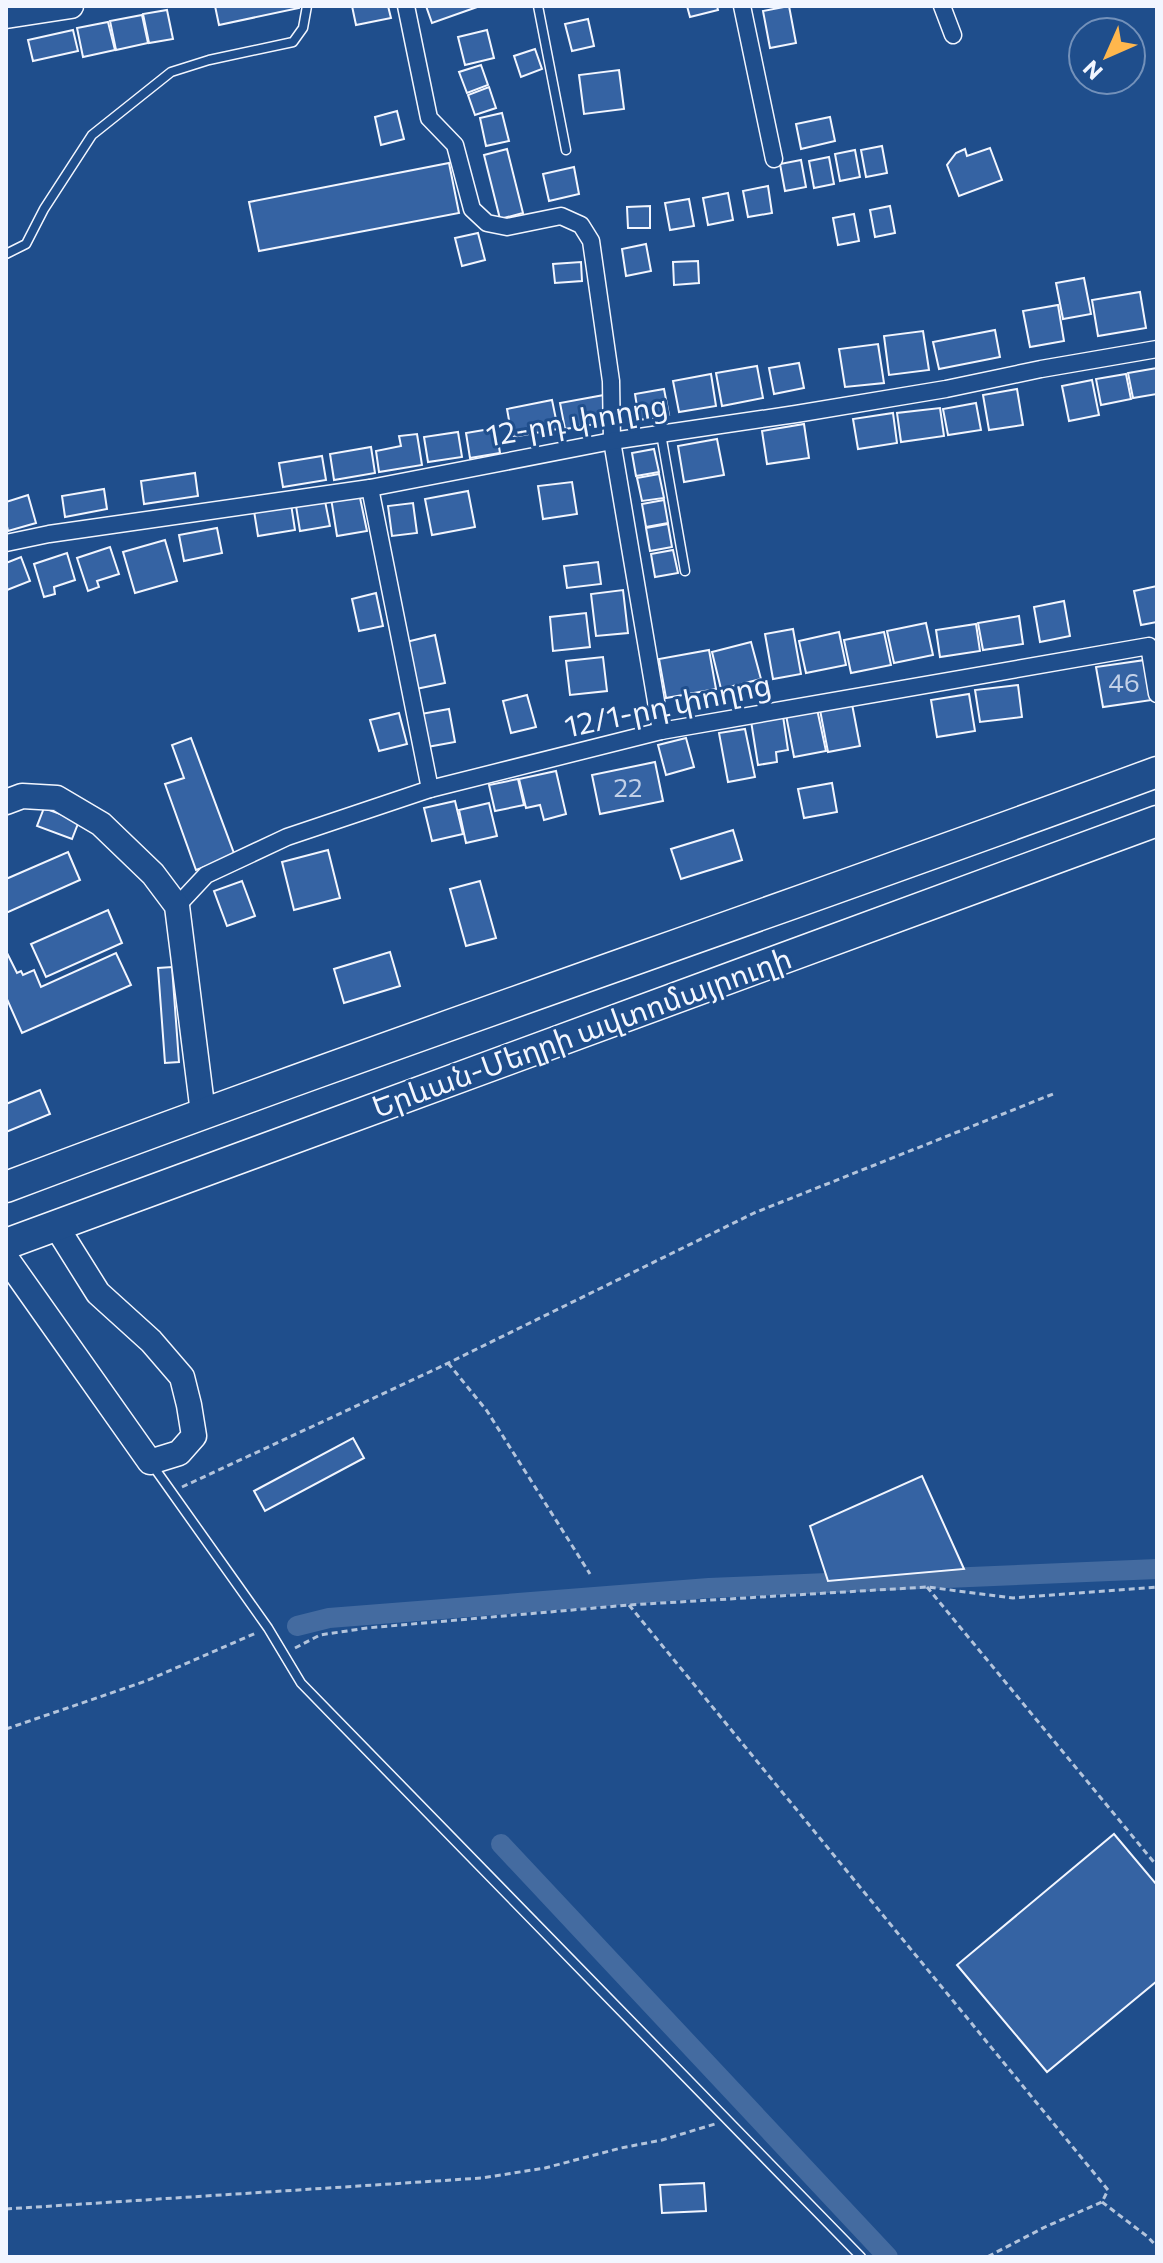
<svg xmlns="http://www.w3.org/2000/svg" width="1163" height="2263" font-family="Commissioner,'Noto Sans Armenian',sans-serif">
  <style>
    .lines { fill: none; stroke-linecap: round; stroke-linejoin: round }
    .canal { stroke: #446ba0; stroke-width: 20 }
    .building { fill: #3563a3; stroke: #f2f6ff; stroke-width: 2 }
    .lane-casing { stroke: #f2f6ff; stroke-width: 11 }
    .street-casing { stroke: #f2f6ff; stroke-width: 19 }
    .secondary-casing { stroke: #f2f6ff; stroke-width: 27 }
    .highway-casing { stroke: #f2f6ff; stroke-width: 33 }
    .path { stroke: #b3c4dc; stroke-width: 3; stroke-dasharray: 6 4; stroke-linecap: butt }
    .lane { stroke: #1f4e8c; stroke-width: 8 }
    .street { stroke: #1f4e8c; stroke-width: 16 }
    .secondary { stroke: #1f4e8c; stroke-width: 24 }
    .highway { stroke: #1f4e8c; stroke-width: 30 }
    .labels { text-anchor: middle; stroke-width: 6; stroke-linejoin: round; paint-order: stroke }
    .number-label { font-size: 26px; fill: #c3d1e8 }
    .street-label { font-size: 30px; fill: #f2f6ff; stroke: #1f4e8c }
  </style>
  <rect width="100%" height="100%" fill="#1f4e8c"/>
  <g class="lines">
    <g class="canal">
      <polyline points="297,1626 329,1618 709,1588 1157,1569"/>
      <polyline points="501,1844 888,2257"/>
    </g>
  </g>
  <g class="building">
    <polygon points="215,6 299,6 299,8 219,25"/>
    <polygon points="352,6 388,6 391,18 356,25"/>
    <polygon points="426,6 480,6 432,23"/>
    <polygon points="687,6 717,6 718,10 690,17"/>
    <polygon points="789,6 796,43 770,48 763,11"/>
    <polygon points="167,10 173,39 149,43 143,14"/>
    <polygon points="142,15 148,43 116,50 110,21"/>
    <polygon points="588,19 594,46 572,51 565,24"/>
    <polygon points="108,22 115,50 83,57 77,28"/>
    <polygon points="73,30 78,51 33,61 28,40"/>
    <polygon points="487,30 494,58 465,65 458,37"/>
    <polygon points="535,49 542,69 521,77 514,56"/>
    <polygon points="481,65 488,85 467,93 459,72"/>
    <polygon points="619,70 624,109 584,114 579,75"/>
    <polygon points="489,87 496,108 475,115 468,95"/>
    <polygon points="397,111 404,139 381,145 375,117"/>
    <polygon points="502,113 509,141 486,146 480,118"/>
    <polygon points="830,117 835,141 801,149 796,124"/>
    <polygon points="882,146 887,173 866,177 861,150"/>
    <polygon points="990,148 1002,180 959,196 947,165 956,153 965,149 967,156"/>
    <polygon points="507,149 523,213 500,219 484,155"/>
    <polygon points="855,150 860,177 840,181 835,154"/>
    <polygon points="829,157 834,184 814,188 809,161"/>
    <polygon points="801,160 806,187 785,191 780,164"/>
    <polygon points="449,163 459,213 259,251 249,202"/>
    <polygon points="574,167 579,194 549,201 543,174"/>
    <polygon points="768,186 772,213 748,217 743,191"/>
    <polygon points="728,193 733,220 708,225 703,198"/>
    <polygon points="689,199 694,226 670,230 665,203"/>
    <polygon points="650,206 650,228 628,228 627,207"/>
    <polygon points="890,206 895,233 875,237 870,210"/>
    <polygon points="854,214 859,241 838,245 833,218"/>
    <polygon points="478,233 485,260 462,266 455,238"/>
    <polygon points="646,244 651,271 626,276 622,249"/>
    <polygon points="698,261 699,283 674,285 673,262"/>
    <polygon points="581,262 582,281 555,283 553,264"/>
    <polygon points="1084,278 1091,314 1063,319 1056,283"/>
    <polygon points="1140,292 1146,328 1098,336 1092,300"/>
    <polygon points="1058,305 1064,341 1030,347 1023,311"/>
    <polygon points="995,330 1000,357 939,369 933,342"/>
    <polygon points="923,331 929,370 889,375 884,336"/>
    <polygon points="878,344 884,383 845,387 839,349"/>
    <polygon points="799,363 804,388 774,394 769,368"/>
    <polygon points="757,366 763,398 722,406 716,373"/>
    <polygon points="1157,368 1157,394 1133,398 1128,373"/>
    <polygon points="711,374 716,406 679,412 673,381"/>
    <polygon points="1126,374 1131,399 1101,405 1096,379"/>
    <polygon points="1092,380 1099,415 1069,421 1062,386"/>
    <polygon points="664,389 669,415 639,420 635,394"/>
    <polygon points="1017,389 1023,425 989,430 983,395"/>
    <polygon points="604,395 608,422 565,429 560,403"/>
    <polygon points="552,400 558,429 512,437 507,409"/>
    <polygon points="976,403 981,430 948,435 943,409"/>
    <polygon points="940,408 944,436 901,442 897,413"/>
    <polygon points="893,413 897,443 858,449 853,419"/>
    <polygon points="804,424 809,458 767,464 762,431"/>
    <polygon points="496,428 500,453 470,458 466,433"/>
    <polygon points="458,432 462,457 428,462 424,437"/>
    <polygon points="417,434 422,465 379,472 376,451 401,446 399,436"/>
    <polygon points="717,439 724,475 684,482 678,446"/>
    <polygon points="371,447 375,473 334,480 330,454"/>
    <polygon points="654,449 659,472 636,476 632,453"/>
    <polygon points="322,456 326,480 283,487 279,463"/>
    <polygon points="195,473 198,496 144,504 141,481"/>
    <polygon points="659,474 664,498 642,501 637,478"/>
    <polygon points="572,482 577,514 543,519 538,486"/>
    <polygon points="104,489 107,509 65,517 62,496"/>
    <polygon points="468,491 475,527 432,535 425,499"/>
    <polygon points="359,493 367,531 337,536 331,498"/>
    <polygon points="28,495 36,523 8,531 6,522 6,502"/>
    <polygon points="664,500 668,523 646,527 642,504"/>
    <polygon points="325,501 330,526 300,531 296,506"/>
    <polygon points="413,503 417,533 392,536 388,506"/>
    <polygon points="291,504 295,530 258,536 254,511"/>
    <polygon points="668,524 672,547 650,551 646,528"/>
    <polygon points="217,528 222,553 184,561 179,535"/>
    <polygon points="165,540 177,581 135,593 123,552"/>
    <polygon points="110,547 119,574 97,581 99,587 88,591 77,558"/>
    <polygon points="673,550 678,573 655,577 651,554"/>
    <polygon points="67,553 75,580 54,587 55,594 44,597 34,564"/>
    <polygon points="21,557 30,581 7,590 6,563"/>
    <polygon points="598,562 601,584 567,588 564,566"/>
    <polygon points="1157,586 1157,622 1141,625 1134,591"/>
    <polygon points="623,590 628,633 596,636 591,594"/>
    <polygon points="376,593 383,626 359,631 352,599"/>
    <polygon points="1064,601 1070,636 1040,642 1034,607"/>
    <polygon points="586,613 590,647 553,651 550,617"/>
    <polygon points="1019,616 1023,644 983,650 978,623"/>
    <polygon points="926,623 933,655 894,663 887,631"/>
    <polygon points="976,624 980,651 940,657 936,630"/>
    <polygon points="793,629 801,674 773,679 765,634"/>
    <polygon points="839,632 846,665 806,673 799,641"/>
    <polygon points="884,632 891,665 851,673 844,640"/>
    <polygon points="435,635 445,683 416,689 406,642"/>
    <polygon points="751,642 761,679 721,689 712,652"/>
    <polygon points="709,650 716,689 666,698 659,659"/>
    <polygon points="603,657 607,691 570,695 566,661"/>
    <polygon points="1145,660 1152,700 1103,707 1096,667"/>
    <polygon points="1018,685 1022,717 980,722 975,690"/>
    <polygon points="969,694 975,731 937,737 931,700"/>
    <polygon points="527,695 536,727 511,733 503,701"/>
    <polygon points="852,704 860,746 828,752 820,710"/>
    <polygon points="449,709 455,742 427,747 421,714"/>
    <polygon points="817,709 826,751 794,757 786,715"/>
    <polygon points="399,713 407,744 379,751 370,720"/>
    <polygon points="783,716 788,750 776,752 777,762 758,765 751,721"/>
    <polygon points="745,729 755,777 728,782 719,733"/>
    <polygon points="191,738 235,856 196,870 165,784 184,778 172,745"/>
    <polygon points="686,738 694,767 666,775 658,745"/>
    <polygon points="655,762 663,801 600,814 592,775"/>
    <polygon points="556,771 566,814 544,820 540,805 526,808 519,779"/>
    <polygon points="518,779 524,805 495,811 489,785"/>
    <polygon points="832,783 837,812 804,818 798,789"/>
    <polygon points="455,801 463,834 432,841 424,808"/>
    <polygon points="489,803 497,836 466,843 459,810"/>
    <polygon points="44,808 79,821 72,839 37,826"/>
    <polygon points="733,830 742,860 681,879 671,849"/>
    <polygon points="328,850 340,898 294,910 282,862"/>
    <polygon points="68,852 80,880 6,913 6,879"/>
    <polygon points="242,881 255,916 227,926 214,891"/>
    <polygon points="480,881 496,938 466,946 450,889"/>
    <polygon points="108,910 122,943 46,977 31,944"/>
    <polygon points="6,951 17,973 21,971 23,975 34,970 41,987 116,953 131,985 22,1033 6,997"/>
    <polygon points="390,952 400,986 344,1003 334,969"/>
    <polygon points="172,967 179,1062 165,1063 158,968"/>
    <polygon points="40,1090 50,1114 6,1132 6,1104"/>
    <polygon points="353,1438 364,1458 265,1511 254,1491"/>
    <polygon points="922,1476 964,1569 828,1581 810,1526"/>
    <polygon points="1114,1834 1157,1885 1157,1981 1047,2072 957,1965"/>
    <polygon points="704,2183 706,2211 662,2213 660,2185"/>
  </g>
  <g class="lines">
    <defs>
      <g id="lane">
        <polyline points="538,6 566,150"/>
        <polyline points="6,254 26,244 44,209 92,135 171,72 209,60 293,42 303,28 307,6"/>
        <polyline points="661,434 685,571"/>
        <polyline points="153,1466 268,1628 301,1683 861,2257"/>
      </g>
      <g id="street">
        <polyline points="406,6 429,118 455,145 472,209 487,223 507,227 561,216 581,225 591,241 611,381 612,441 661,731"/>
        <polyline points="742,6 774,159"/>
        <polyline points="942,6 953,35"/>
        <polyline points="370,488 430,789"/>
        <polyline points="6,543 49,534 370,488 612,441 796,414 946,389 1041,369 1157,349"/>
        <polyline points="177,906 206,875 287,837 430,789 661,731 1149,646 1157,694"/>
      </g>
      <g id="secondary">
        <polyline points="6,16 71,6"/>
        <polyline points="6,802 22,796 57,798 101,824 153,874 177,906 203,1113"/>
        <polyline points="6,1258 150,1462 179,1453 194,1436 189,1405 182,1377 151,1341 98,1293 56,1226"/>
      </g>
      <g id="highway">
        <path d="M 6,1187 C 388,1043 775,913 1157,772"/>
        <polyline points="6,1244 1157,821"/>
      </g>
    </defs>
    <use href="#lane" class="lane-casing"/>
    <use href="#street" class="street-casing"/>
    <use href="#secondary" class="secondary-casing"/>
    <use href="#highway" class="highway-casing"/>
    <g class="path">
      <polyline points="448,1363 487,1411 590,1574"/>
      <polyline points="182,1487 436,1369 754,1213 1053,1094"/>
      <polyline points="927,1587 1157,1866"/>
      <polyline points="629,1605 1108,2190 1102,2202 1045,2227 987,2257"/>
      <polyline points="295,1648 320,1635 367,1628 629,1605 927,1587 1013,1598 1157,1587"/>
      <polyline points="6,1729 146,1681 256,1633"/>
      <polyline points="1102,2202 1148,2237 1157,2247"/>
      <polyline points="6,2209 482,2178 545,2168 621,2148 662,2140 715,2124"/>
    </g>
    <use href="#lane" class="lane"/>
    <use href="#street" class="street"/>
    <use href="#secondary" class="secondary"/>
    <use href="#highway" class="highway"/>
  </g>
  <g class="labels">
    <g class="number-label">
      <text x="1124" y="692">46</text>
      <text x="628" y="797">22</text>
    </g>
    <g class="street-label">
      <text transform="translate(577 421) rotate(-10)" y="10">12-րդ փողոց</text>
      <text transform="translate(668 706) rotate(-12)" y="10">12/1-րդ փողոց</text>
      <text transform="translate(582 1033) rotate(-20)" y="10">Երևան-Մեղրի ավտոմայրուղի</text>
    </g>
  </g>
  <rect width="1163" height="2263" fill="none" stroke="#f2f6ff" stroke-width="16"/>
  <g transform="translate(1107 56) rotate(225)"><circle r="38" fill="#1f4e8c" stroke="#7391ba" stroke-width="2"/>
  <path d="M0-6L14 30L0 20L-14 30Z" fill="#ffb74d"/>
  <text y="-12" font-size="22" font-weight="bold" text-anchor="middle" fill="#f2f6ff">N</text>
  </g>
</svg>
